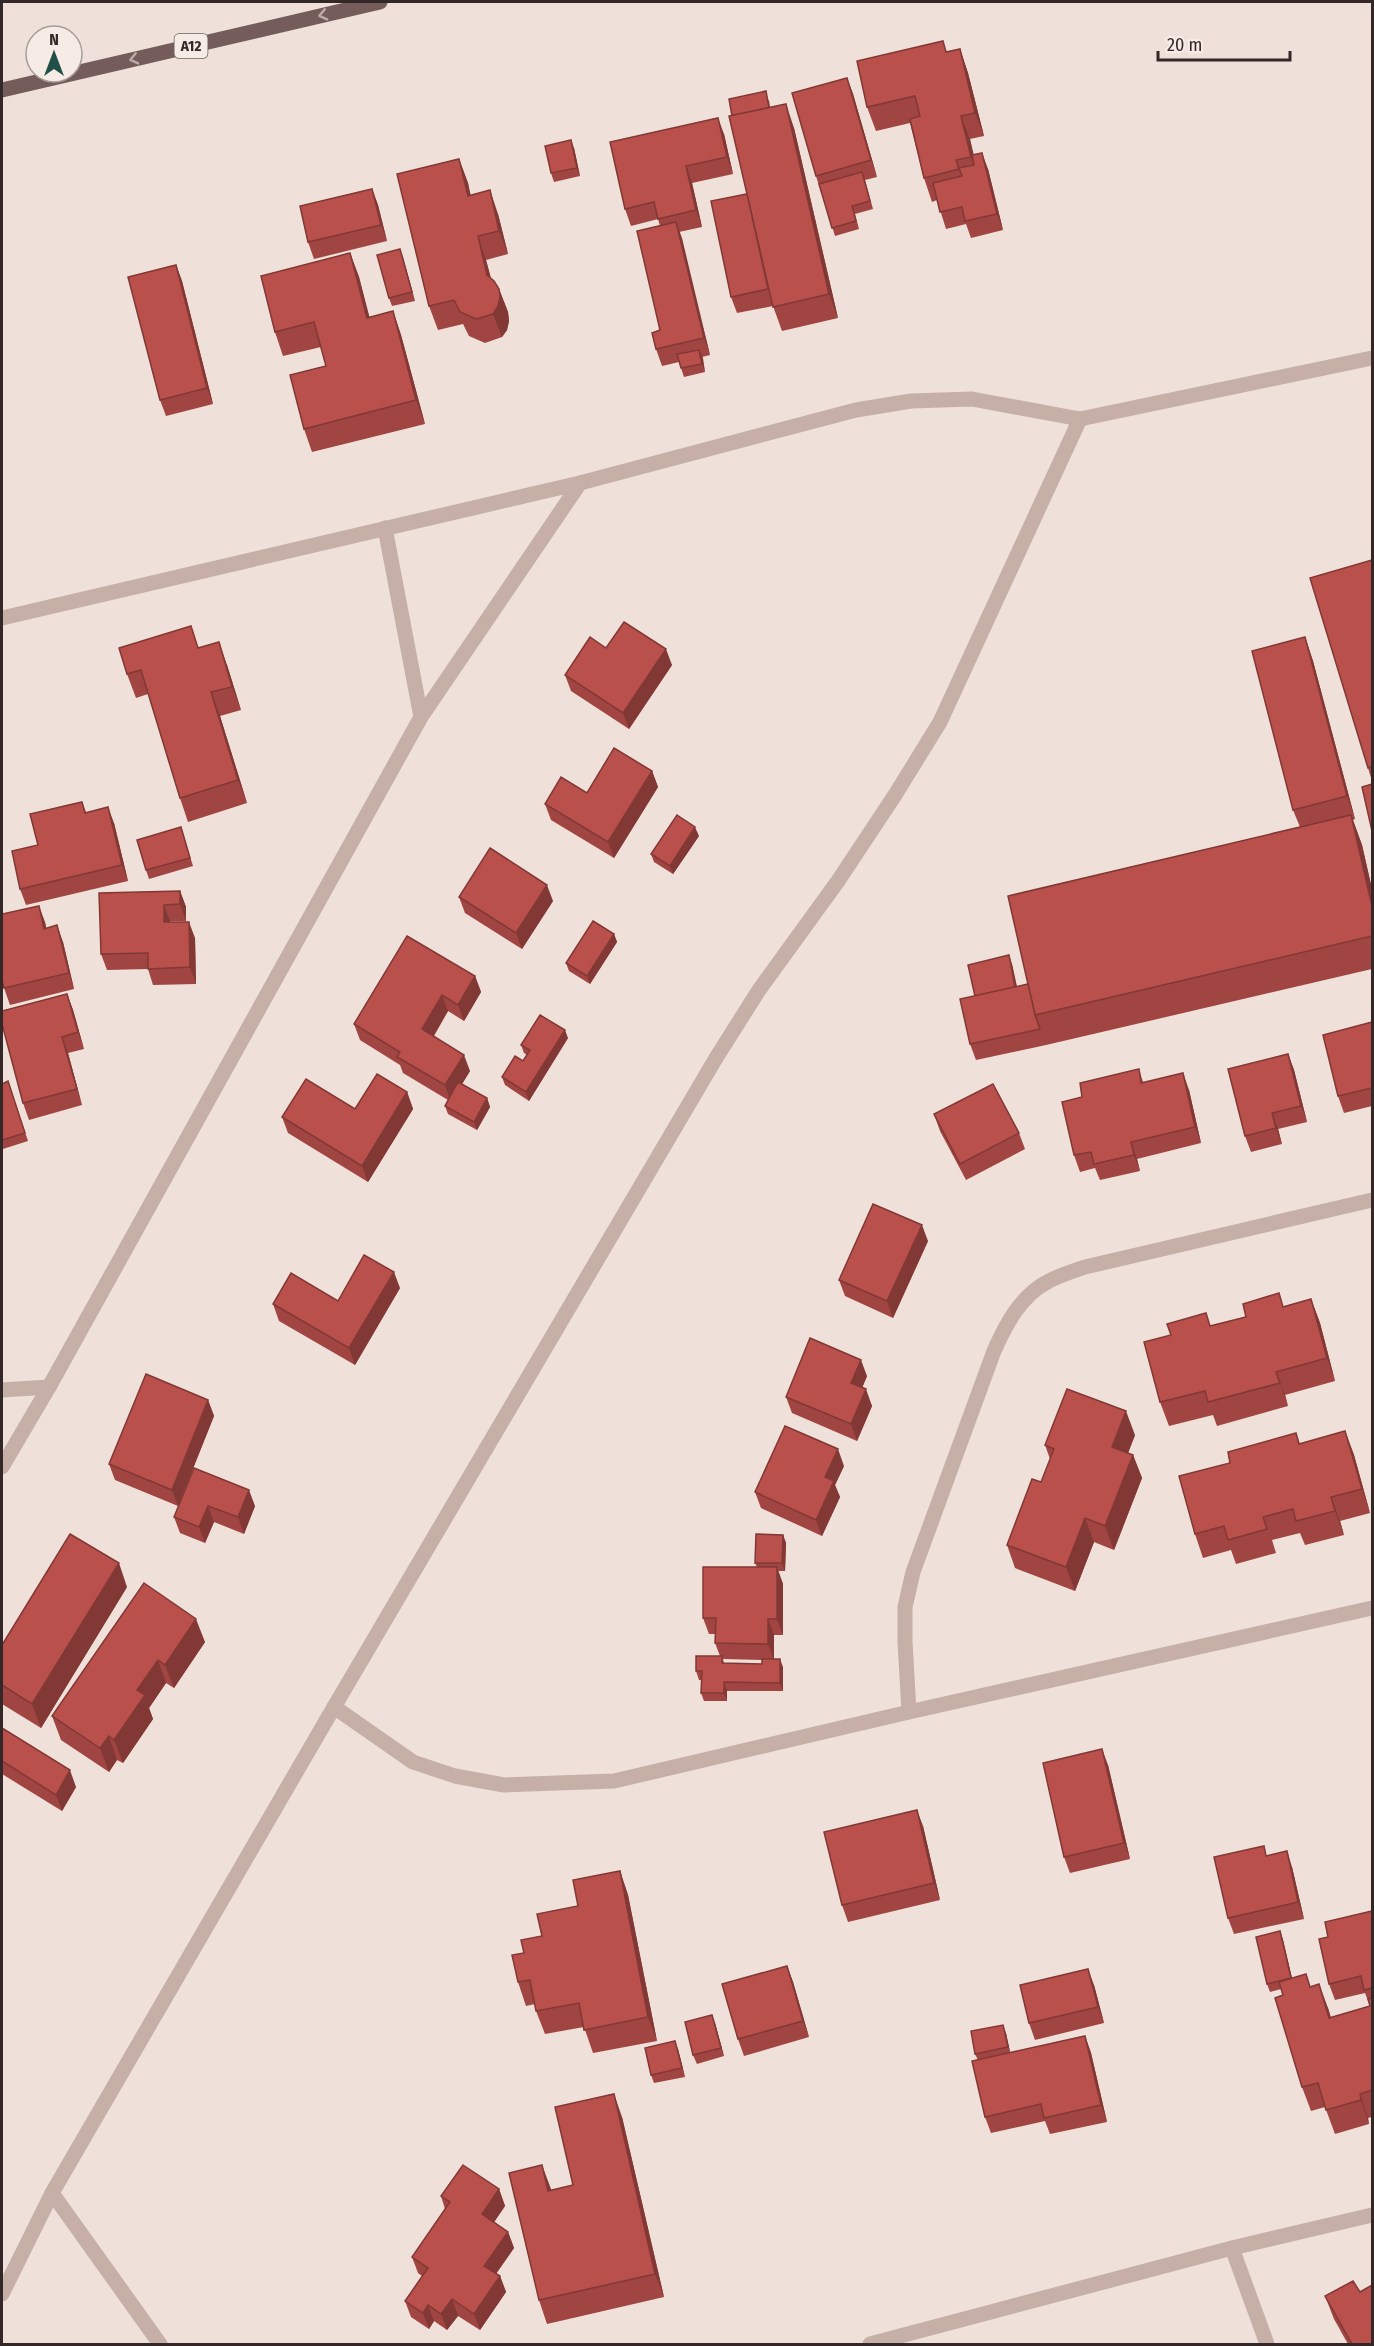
<svg xmlns="http://www.w3.org/2000/svg" width="1374" height="2346" font-family="'Fira Sans Condensed',sans-serif">
  <style>
    .lines { fill: none; stroke-linecap: round; stroke-linejoin: round }
    .minor { stroke: #c5afa7; stroke-width: 15 }
    .major { stroke: #735c59; stroke-width: 15 }
    .wall { fill: #a04541; fill-rule: evenodd }
    .shaded-wall { fill: #823835 }
    .building { fill: #ba504c; stroke: #823835; stroke-width: 1.5 }
    .oneway { stroke: #bcaba6 }
    .labels { text-anchor: middle; stroke-width: 6; stroke-linejoin: round; paint-order: stroke }
    .shield { fill: #f7ebe5; stroke: #6e6260; stroke-width: 1.5 }
    .shield-label { font-size: 15px; font-weight: bold; fill: #332827 }
  </style>
  <rect width="100%" height="100%" fill="#efe0da"/>
  <g class="lines">
    <g class="minor">
      <polyline points="580,483 856,410 911,401 972,399 1080,419 1372,358"/>
      <polyline points="385,528 421,717"/>
      <polyline points="2,618 580,483 421,717 49,1387 2,1467"/>
      <polyline points="2,1390 49,1387"/>
      <polyline points="334,1707 413,1762 455,1776 504,1785 614,1781 909,1712 1372,1608"/>
      <path d="M 909,1712 L 905,1642 L 905,1607 L 913,1572 L 994,1351 C 1006,1324 1021,1295 1049,1281 C 1060,1275 1073,1271 1085,1267 L 1372,1200"/>
      <polyline points="52,2193 160,2344"/>
      <polyline points="1232,2248 1267,2344"/>
      <polyline points="2,2294 52,2193 334,1707 716,1058 759,990 838,881 895,795 940,722 1080,419"/>
      <polyline points="870,2344 1232,2248 1372,2215"/>
    </g>
    <polyline class="major" points="2,90 380,2"/>
  </g>
  <g class="wall">
    <polygon points="960,49 968,73 984,136 970,139 973,155 988,169 1003,230 971,238 966,224 946,229 937,200 932,202 924,178 910,123 876,131 867,107 947,52"/>
    <polygon points="847,78 853,94 877,177 865,180 873,209 855,214 859,229 835,236 816,176"/>
    <polygon points="769,100 770,107 794,128 838,318 782,331 773,306 737,313 731,297 747,194 732,116"/>
    <polygon points="724,134 733,174 692,183 702,227 679,232 710,355 702,357 705,372 684,377 679,362 662,366 656,349 660,330 660,226 658,219 631,226 625,209"/>
    <polygon points="574,148 580,176 554,182 551,173"/>
    <polygon points="459,159 468,183 470,195 498,214 508,254 486,260 491,278 499,289 508,312 509,321 507,330 502,337 485,343 469,336 463,324 438,330 429,306"/>
    <polygon points="372,189 378,205 387,241 314,259 308,242"/>
    <polygon points="400,249 415,301 392,306 389,298"/>
    <polygon points="350,253 359,277 369,317 393,311 401,335 425,424 312,452 304,429 326,366 321,347 283,356 275,332"/>
    <polygon points="176,265 182,281 213,404 166,416 160,400"/>
    <polygon points="1372,560 1372,781 1368,768"/>
    <polygon points="1305,637 1313,661 1355,819 1353,820 1362,845 1372,889 1372,969 1046,1045 976,1060 970,1044 975,996 1012,964 1017,987 1028,984 1300,827 1293,810"/>
    <polygon points="199,648 227,665 241,710 220,716 247,803 188,822 180,798 148,694 136,698 127,674"/>
    <polygon points="606,648 672,665 629,729 571,691 565,675"/>
    <polygon points="652,771 658,787 614,858 551,820 545,804 587,793"/>
    <polygon points="82,802 86,812 114,823 128,881 26,905 20,889 38,845"/>
    <polygon points="181,827 193,866 149,879 146,870"/>
    <polygon points="699,836 673,874 654,862 651,854"/>
    <polygon points="180,891 186,907 186,921 170,921 170,922 195,938 196,984 153,985 148,969 107,970 101,954"/>
    <polygon points="459,897 553,901 522,949 465,913"/>
    <polygon points="45,922 46,928 63,942 74,989 10,1005 4,988"/>
    <polygon points="614,934 617,942 590,984 569,971 566,963"/>
    <polygon points="475,976 481,992 464,1021 448,1011 434,1036 470,1071 462,1084 487,1098 490,1107 477,1130 448,1114 445,1106 448,1100 403,1073 400,1065 360,1040 354,1024"/>
    <polygon points="67,994 73,1010 84,1049 68,1053 82,1105 29,1120 23,1103"/>
    <polygon points="1372,1022 1372,1106 1344,1113 1338,1096"/>
    <polygon points="568,1038 529,1101 505,1085 502,1077 523,1061 527,1055 524,1053 521,1045"/>
    <polygon points="1288,1054 1294,1070 1307,1122 1278,1129 1282,1144 1251,1152 1245,1136"/>
    <polygon points="1139,1069 1143,1082 1189,1090 1201,1143 1137,1159 1140,1171 1100,1180 1095,1168 1080,1172 1074,1155 1082,1097"/>
    <polygon points="8,1081 28,1141 3,1149 2,1146 2,1084"/>
    <polygon points="407,1092 413,1109 368,1182 288,1133 282,1117 355,1109"/>
    <polygon points="934,1114 1019,1133 1025,1149 966,1180 940,1131"/>
    <polygon points="928,1241 893,1318 845,1296 839,1280"/>
    <polygon points="400,1288 355,1365 279,1321 273,1304 338,1301"/>
    <polygon points="1311,1299 1320,1323 1335,1381 1285,1395 1288,1406 1217,1426 1213,1415 1169,1426 1160,1402 1171,1335 1210,1326"/>
    <polygon points="867,1376 862,1388 872,1406 857,1441 792,1413 786,1397"/>
    <polygon points="208,1400 214,1416 178,1506 115,1480 109,1464"/>
    <polygon points="1345,1431 1354,1455 1370,1513 1340,1521 1344,1535 1305,1545 1300,1533 1272,1540 1276,1553 1236,1564 1231,1550 1203,1558 1195,1534 1230,1463 1296,1433 1300,1444"/>
    <polygon points="1135,1435 1128,1453 1133,1455 1142,1478 1114,1550 1094,1542 1075,1591 1015,1568 1007,1545 1041,1482 1050,1459 1045,1445"/>
    <polygon points="844,1466 835,1485 840,1497 822,1536 761,1508 755,1492"/>
    <polygon points="194,1468 255,1506 244,1534 214,1522 205,1543 180,1533 174,1517"/>
    <path d="M 783,1535 L 786,1543 L 785,1571 L 778,1571 L 783,1584 L 783,1635 L 774,1635 L 774,1659 L 783,1667 L 783,1691 L 727,1691 L 727,1701 L 704,1701 L 701,1693 L 701,1680 L 699,1680 L 696,1671 L 720,1656 L 715,1643 L 716,1634 L 709,1634 L 703,1618 L 757,1567 L 755,1563 ZM 723,1659 L 762,1660 L 762,1664 L 724,1663 Z"/>
    <polygon points="144,1583 205,1642 174,1688 166,1683 149,1708 153,1719 123,1763 117,1760 109,1772 61,1740 52,1716"/>
    <polygon points="127,1587 41,1728 2,1704 2,1645"/>
    <polygon points="2,1728 76,1787 62,1811 2,1774"/>
    <polygon points="1108,1765 1130,1859 1070,1873 1064,1857"/>
    <polygon points="923,1826 940,1900 848,1922 842,1905"/>
    <polygon points="1267,1856 1292,1867 1304,1919 1234,1934 1228,1918"/>
    <polygon points="620,1871 628,1895 657,2041 593,2053 584,2027 545,2034 536,2011 535,2004 526,2006 518,1982 524,1953 542,1936"/>
    <polygon points="1372,1911 1372,2117 1368,2118 1369,2124 1335,2134 1325,2107 1311,2111 1302,2087 1281,1989 1270,1992 1267,1984 1280,1931 1283,1940 1292,1978 1311,1987 1328,2008 1331,2018 1370,2006 1365,1993 1335,2000 1329,1984 1328,1937"/>
    <polygon points="787,1966 793,1982 809,2037 744,2056 738,2039"/>
    <polygon points="1094,1985 1104,2023 1035,2040 1029,2023"/>
    <polygon points="715,2023 724,2056 697,2064 693,2055"/>
    <polygon points="1006,2033 1010,2053 1085,2036 1091,2053 1107,2122 1050,2134 1045,2121 991,2133 985,2117 978,2060 975,2054"/>
    <polygon points="678,2049 685,2077 654,2083 651,2075"/>
    <polygon points="622,2117 664,2297 547,2324 539,2300 551,2190 573,2185"/>
    <polygon points="499,2189 505,2206 494,2222 508,2232 514,2248 496,2274 500,2276 506,2292 480,2330 458,2316 447,2330 434,2321 429,2329 411,2317 405,2301 422,2276 418,2273 412,2257 445,2209 441,2196"/>
    <polygon points="1360,2292 1372,2344 1348,2344 1334,2319 1325,2296"/>
  </g>
  <g class="shaded-wall">
    <polygon points="960,49 968,73 984,136 975,113"/>
    <polygon points="847,78 853,94 877,177 871,160"/>
    <polygon points="786,104 794,128 838,318 829,294"/>
    <polygon points="961,116 970,139 980,181 971,157"/>
    <polygon points="718,118 724,134 733,174 727,157"/>
    <polygon points="571,140 574,148 580,176 577,168"/>
    <polygon points="982,153 988,169 1003,230 997,214"/>
    <polygon points="459,159 468,183 476,219 468,196"/>
    <polygon points="686,166 692,183 702,227 696,210"/>
    <polygon points="372,189 378,205 387,241 381,225"/>
    <polygon points="490,190 498,214 508,254 499,231"/>
    <polygon points="676,222 682,238 710,355 704,338"/>
    <polygon points="478,236 486,260 496,299 487,275"/>
    <polygon points="400,249 403,257 415,301 412,292"/>
    <polygon points="350,253 359,277 376,342 367,318"/>
    <polygon points="176,265 182,281 213,404 207,388"/>
    <polygon points="499,289 508,312 509,321 507,330 502,337 493,314"/>
    <polygon points="393,311 401,335 425,424 416,400"/>
    <polygon points="699,350 703,358 705,372 702,364"/>
    <polygon points="1305,637 1313,661 1355,819 1347,796"/>
    <polygon points="219,642 227,665 241,710 232,687"/>
    <polygon points="666,649 672,665 629,729 623,713"/>
    <polygon points="211,692 220,716 247,803 238,780"/>
    <polygon points="652,771 658,787 614,858 608,842"/>
    <polygon points="108,807 114,823 128,881 122,865"/>
    <polygon points="1351,815 1362,845 1372,889 1372,906"/>
    <polygon points="695,827 699,836 673,874 670,866"/>
    <polygon points="547,885 553,901 522,949 516,933"/>
    <polygon points="180,891 186,907 186,921 180,904"/>
    <polygon points="164,905 170,921 170,939 164,922"/>
    <polygon points="39,906 45,922 50,945 44,929"/>
    <polygon points="189,922 195,938 196,984 190,967"/>
    <polygon points="57,925 63,942 74,989 69,973"/>
    <polygon points="614,934 617,942 590,984 587,976"/>
    <polygon points="1009,955 1012,964 1019,997 1016,988"/>
    <polygon points="475,976 481,992 464,1021 458,1005"/>
    <polygon points="67,994 73,1010 84,1049 78,1032"/>
    <polygon points="442,995 448,1011 428,1045 422,1029"/>
    <polygon points="565,1030 568,1038 529,1101 526,1092"/>
    <polygon points="62,1037 68,1053 82,1105 77,1089"/>
    <polygon points="1288,1054 1294,1070 1307,1122 1301,1106"/>
    <polygon points="464,1055 470,1071 451,1102 445,1085"/>
    <polygon points="1183,1073 1189,1090 1201,1143 1195,1127"/>
    <polygon points="407,1092 413,1109 368,1182 362,1166"/>
    <polygon points="487,1098 490,1107 477,1130 474,1122"/>
    <polygon points="1272,1113 1278,1129 1282,1144 1276,1128"/>
    <polygon points="1131,1142 1137,1159 1140,1171 1134,1155"/>
    <polygon points="922,1225 928,1241 893,1318 887,1301"/>
    <polygon points="394,1272 400,1288 355,1365 349,1348"/>
    <polygon points="1311,1299 1320,1323 1335,1381 1327,1358"/>
    <polygon points="861,1360 867,1376 857,1400 851,1383"/>
    <polygon points="1276,1372 1285,1395 1288,1406 1280,1383"/>
    <polygon points="866,1389 872,1406 857,1441 851,1424"/>
    <polygon points="208,1400 214,1416 178,1506 172,1490"/>
    <polygon points="1126,1411 1135,1435 1121,1471 1112,1447"/>
    <polygon points="1345,1431 1354,1455 1370,1513 1362,1489"/>
    <polygon points="838,1449 844,1466 835,1485 840,1497 822,1536 816,1520 825,1477"/>
    <polygon points="1133,1455 1142,1478 1114,1550 1105,1526"/>
    <polygon points="249,1490 255,1506 244,1534 238,1517"/>
    <polygon points="1331,1497 1340,1521 1344,1535 1335,1511"/>
    <polygon points="208,1506 214,1522 205,1543 199,1527"/>
    <polygon points="1085,1518 1094,1542 1075,1591 1066,1567"/>
    <polygon points="783,1535 786,1543 785,1571 782,1563"/>
    <polygon points="119,1563 127,1587 41,1728 32,1704"/>
    <polygon points="777,1567 783,1584 783,1635 777,1619"/>
    <polygon points="196,1619 205,1642 174,1688 165,1665"/>
    <polygon points="768,1619 774,1635 774,1660 768,1644"/>
    <polygon points="780,1659 783,1667 783,1691 780,1683"/>
    <polygon points="158,1660 166,1683 149,1708 153,1719 123,1763 114,1740 137,1690"/>
    <polygon points="724,1682 727,1691 727,1701 724,1693"/>
    <polygon points="109,1736 117,1760 109,1772 100,1748"/>
    <polygon points="1102,1749 1108,1765 1130,1859 1124,1843"/>
    <polygon points="70,1770 76,1787 62,1811 56,1795"/>
    <polygon points="917,1810 923,1826 940,1900 934,1883"/>
    <polygon points="1287,1851 1292,1867 1304,1919 1298,1902"/>
    <polygon points="620,1871 628,1895 657,2041 648,2017"/>
    <polygon points="1280,1931 1283,1940 1294,1987 1291,1978"/>
    <polygon points="787,1966 793,1982 809,2037 803,2021"/>
    <polygon points="1088,1969 1094,1985 1104,2023 1098,2007"/>
    <polygon points="1319,1984 1328,2008 1338,2042 1329,2018"/>
    <polygon points="712,2015 715,2023 724,2056 721,2048"/>
    <polygon points="1003,2025 1006,2033 1011,2056 1008,2047"/>
    <polygon points="1085,2036 1091,2053 1107,2122 1101,2105"/>
    <polygon points="675,2041 678,2049 685,2077 682,2068"/>
    <polygon points="614,2094 622,2117 664,2297 655,2274"/>
    <polygon points="1360,2094 1368,2118 1369,2124 1361,2100"/>
    <polygon points="542,2165 551,2189 557,2215 548,2191"/>
    <polygon points="499,2189 505,2206 488,2231 482,2214"/>
    <polygon points="508,2232 514,2248 490,2282 484,2266"/>
    <polygon points="500,2276 506,2292 480,2330 474,2314"/>
    <polygon points="452,2299 458,2316 447,2330 441,2314"/>
    <polygon points="428,2305 434,2321 429,2329 423,2313"/>
  </g>
  <g class="building">
    <polygon points="943,41 946,52 960,49 975,113 961,116 971,157 956,160 959,169 924,178 910,119 920,116 915,96 867,107 857,61"/>
    <polygon points="847,78 871,160 816,176 792,93"/>
    <polygon points="766,91 769,108 732,116 729,99"/>
    <polygon points="786,104 829,294 773,307 729,116"/>
    <polygon points="718,118 727,157 686,166 696,210 658,219 654,202 625,209 610,142"/>
    <polygon points="571,140 577,168 551,173 545,146"/>
    <polygon points="982,153 997,214 965,221 962,207 940,212 933,183 962,176 959,168 974,165 972,155"/>
    <polygon points="459,159 468,196 490,190 499,231 478,236 487,275 494,281 499,289 500,297 498,306 493,314 476,319 460,312 454,300 429,306 397,174"/>
    <polygon points="862,172 870,201 852,206 856,221 832,228 819,184"/>
    <polygon points="372,189 381,225 308,242 300,206"/>
    <polygon points="747,194 768,289 731,297 711,201"/>
    <polygon points="676,222 704,338 656,349 652,333 660,330 637,231"/>
    <polygon points="400,249 412,292 389,298 377,255"/>
    <polygon points="350,253 367,318 393,311 416,400 304,429 290,375 326,366 314,322 275,332 261,276"/>
    <polygon points="176,265 207,388 160,400 128,277"/>
    <polygon points="699,350 702,364 681,368 677,354"/>
    <polygon points="1372,560 1372,766 1368,768 1310,578"/>
    <polygon points="624,622 666,649 623,713 565,675 590,637 606,648"/>
    <polygon points="191,626 198,648 219,642 232,687 211,692 238,780 180,798 141,670 127,674 119,648"/>
    <polygon points="1305,637 1347,796 1293,810 1252,651"/>
    <polygon points="614,748 652,771 608,842 545,804 561,777 587,793"/>
    <polygon points="1372,784 1372,831 1362,787"/>
    <polygon points="82,802 85,813 108,807 122,865 20,889 12,851 38,845 30,814"/>
    <polygon points="677,815 695,827 670,866 651,854"/>
    <polygon points="1351,815 1372,906 1372,936 1035,1015 1008,896"/>
    <polygon points="181,827 190,858 146,870 137,840"/>
    <polygon points="490,848 547,885 516,933 459,897"/>
    <polygon points="180,891 180,904 164,905 164,922 189,922 190,967 148,969 148,953 101,954 99,893"/>
    <polygon points="39,906 44,929 57,925 69,973 4,988 2,980 2,914"/>
    <polygon points="593,921 614,934 587,976 566,963"/>
    <polygon points="407,936 475,976 458,1005 442,995 422,1029 464,1055 445,1085 397,1057 400,1052 354,1024"/>
    <polygon points="1009,955 1015,987 975,996 968,965"/>
    <polygon points="1028,984 1035,1015 1040,1029 970,1044 960,999"/>
    <polygon points="67,994 78,1032 62,1037 77,1089 23,1103 2,1024 2,1011"/>
    <polygon points="540,1015 565,1030 526,1092 502,1077 515,1056 523,1061 530,1050 521,1045"/>
    <polygon points="1372,1022 1372,1088 1338,1096 1323,1035"/>
    <polygon points="1288,1054 1301,1106 1272,1113 1276,1128 1245,1136 1228,1069"/>
    <polygon points="1139,1069 1141,1083 1183,1073 1195,1127 1131,1142 1134,1155 1094,1164 1091,1152 1074,1155 1062,1102 1082,1097 1080,1083"/>
    <polygon points="377,1074 407,1092 362,1166 282,1117 306,1079 355,1109"/>
    <polygon points="8,1081 25,1133 2,1140 2,1084"/>
    <polygon points="458,1082 487,1098 474,1122 445,1106"/>
    <polygon points="993,1084 1019,1133 960,1164 934,1114"/>
    <polygon points="873,1204 922,1225 887,1301 839,1280"/>
    <polygon points="364,1255 394,1272 349,1348 273,1304 291,1273 338,1301"/>
    <polygon points="1279,1293 1283,1307 1311,1299 1327,1358 1276,1372 1280,1383 1208,1402 1205,1391 1160,1402 1144,1342 1171,1335 1167,1324 1206,1313 1210,1326 1246,1317 1243,1304"/>
    <polygon points="810,1338 861,1360 851,1383 866,1389 851,1424 786,1397"/>
    <polygon points="146,1374 208,1400 172,1490 109,1464"/>
    <polygon points="1067,1389 1126,1411 1112,1447 1133,1455 1105,1526 1085,1518 1066,1567 1007,1545 1032,1479 1041,1482 1054,1449 1045,1445"/>
    <polygon points="785,1426 838,1449 825,1477 834,1481 816,1520 755,1492"/>
    <polygon points="1345,1431 1362,1489 1331,1497 1335,1511 1296,1521 1293,1509 1263,1517 1267,1529 1228,1540 1224,1526 1195,1534 1179,1476 1230,1463 1228,1452 1296,1433 1299,1444"/>
    <polygon points="194,1468 249,1490 238,1517 208,1506 199,1527 174,1517"/>
    <polygon points="70,1534 119,1563 32,1704 2,1685 2,1645"/>
    <polygon points="756,1534 783,1535 782,1563 755,1563"/>
    <polygon points="703,1567 777,1567 777,1619 768,1619 768,1644 715,1643 716,1618 703,1618"/>
    <polygon points="144,1583 196,1619 165,1665 158,1660 137,1690 145,1695 114,1740 109,1736 100,1748 52,1716"/>
    <polygon points="696,1656 722,1656 722,1663 762,1664 762,1659 780,1659 780,1683 724,1682 724,1693 701,1693 702,1671 696,1671"/>
    <polygon points="2,1728 70,1770 56,1795 2,1761"/>
    <polygon points="1102,1749 1124,1843 1064,1857 1043,1763"/>
    <polygon points="917,1810 934,1883 842,1905 824,1832"/>
    <polygon points="1264,1846 1266,1856 1287,1851 1298,1902 1228,1918 1214,1857"/>
    <polygon points="620,1871 648,2017 584,2030 579,2003 536,2011 530,1980 518,1982 512,1955 524,1953 521,1940 542,1936 537,1914 578,1906 573,1880"/>
    <polygon points="1372,1911 1372,1988 1364,1990 1361,1976 1329,1984 1319,1939 1328,1937 1325,1922"/>
    <polygon points="1280,1931 1291,1978 1267,1984 1256,1937"/>
    <polygon points="787,1966 803,2021 738,2039 722,1984"/>
    <polygon points="1088,1969 1098,2007 1029,2023 1020,1985"/>
    <polygon points="1306,1974 1310,1987 1319,1984 1329,2018 1370,2006 1368,1999 1372,1998 1372,2090 1360,2094 1361,2100 1326,2110 1318,2083 1302,2087 1275,1998 1283,1995 1279,1982"/>
    <polygon points="712,2015 721,2048 693,2055 685,2022"/>
    <polygon points="1003,2025 1008,2047 975,2054 971,2031"/>
    <polygon points="1085,2036 1101,2105 1044,2118 1041,2104 985,2117 972,2061"/>
    <polygon points="675,2041 682,2068 651,2075 645,2048"/>
    <polygon points="614,2094 655,2274 539,2300 509,2173 542,2165 548,2191 573,2185 555,2107"/>
    <polygon points="463,2165 499,2189 482,2214 508,2232 484,2266 500,2276 474,2314 452,2299 441,2314 428,2305 423,2313 405,2301 428,2268 412,2257 450,2202 441,2196"/>
    <polygon points="1353,2281 1360,2292 1372,2285 1372,2344 1352,2344 1325,2296"/>
  </g>
  <defs><path id="oneway-chevron" d="M-2-3.5L2.5 0L-2 3.5" fill="none" stroke-width="1.6" stroke-linecap="round" stroke-linejoin="round" transform="scale(1.5)"/></defs>
  <g class="oneway">
    <use href="#oneway-chevron" transform="translate(323 15) rotate(167)"/>
    <use href="#oneway-chevron" transform="translate(134 59) rotate(167)"/>
  </g>
  <g class="labels">
    <rect class="shield" x="174.5" y="34" width="33" height="24" rx="4.5"/>
    <g class="shield-label">
      <text x="191" y="51">A12</text>
    </g>
  </g>
  <rect width="1374" height="2346" fill="none" stroke="#332827" stroke-width="6"/>
  <g transform="translate(54 54)"><circle r="28" fill="#f7ebe5" stroke="#a99d99" stroke-width="1.5"/>
  <path d="M0-4.5L10 22L0 15L-10 22Z" fill="#215049"/>
  <text y="-9" font-size="16" font-weight="bold" text-anchor="middle" fill="#332827">N</text>
  </g>
  <path d="M1158 51v9h132v-9" fill="none" stroke="#332827" stroke-width="3"/>
  <text x="1167" y="51" font-size="18" fill="#332827" stroke="#f7ebe5" stroke-width="4.5" paint-order="stroke">20 m</text>
</svg>
